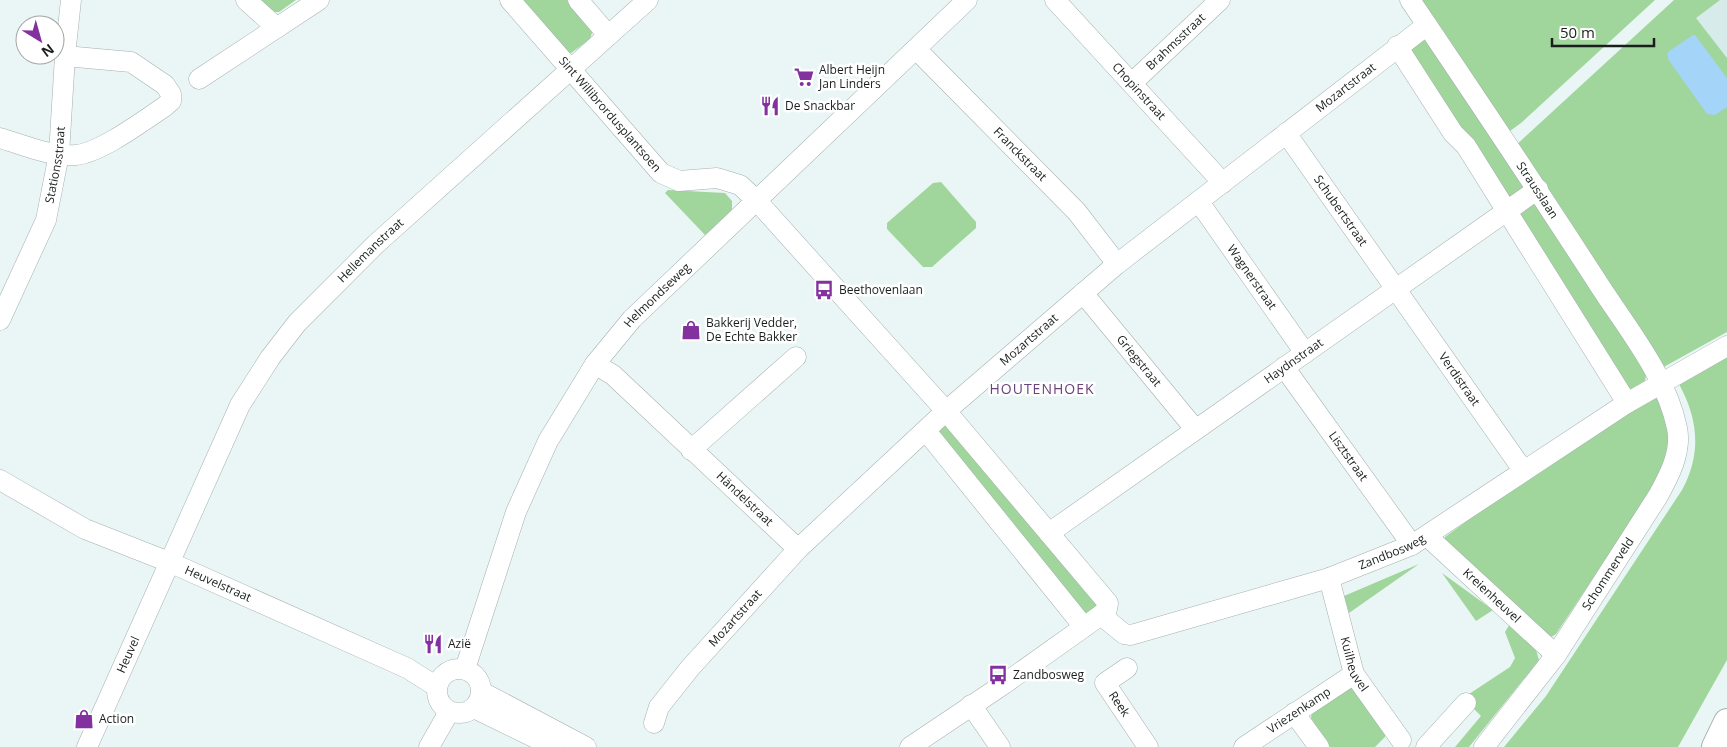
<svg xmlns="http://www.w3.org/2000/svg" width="1727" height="747" font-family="'Open Sans',sans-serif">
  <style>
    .built { fill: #d6ebea }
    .green { fill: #a0d69c }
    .water { fill: #a5d4f9 }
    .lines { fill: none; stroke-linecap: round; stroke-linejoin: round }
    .minor-casing { stroke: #a5b0af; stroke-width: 21 }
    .major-casing { stroke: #a5b0af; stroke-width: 28 }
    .minor { stroke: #fff; stroke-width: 20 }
    .major { stroke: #fff; stroke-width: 26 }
    .labels { text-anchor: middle; stroke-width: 5; stroke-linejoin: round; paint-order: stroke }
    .street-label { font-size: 12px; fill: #1a1f1e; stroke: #fff }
    .poi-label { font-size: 12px; fill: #1a1f1e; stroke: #fff; text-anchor: start }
    .neighbourhood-label { font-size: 14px; letter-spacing: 1px; fill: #6b427b; stroke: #fff }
  </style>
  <rect width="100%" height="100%" fill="#eaf6f5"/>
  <polygon class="built" points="1698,0 1727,0 1727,112 1663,36"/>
  <g class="green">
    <polygon points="258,0 296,0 279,12 273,12"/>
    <polygon points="518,0 567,0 593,30 590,39 571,53 558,49"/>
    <polygon points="1417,0 1655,0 1521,123 1510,131 1505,131"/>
    <polygon points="1674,0 1720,0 1696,18 1727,58 1727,332 1660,369 1515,146"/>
    <polygon points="1422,37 1432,38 1526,182 1524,194 1506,199 1411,51 1412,45"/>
    <polygon points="941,182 976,222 976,228 932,267 923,267 887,229 887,223 933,183"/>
    <polygon points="668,190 725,193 732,201 732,211 705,235 665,193"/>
    <polygon points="1529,202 1540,204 1647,371 1644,385 1630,391 1518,218 1519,210"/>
    <path d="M 1727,353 L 1727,660 L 1678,747 L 1504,747 L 1546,696 L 1682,490 C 1702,453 1698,419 1679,384 Z"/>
    <polygon points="1651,395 1664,402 1670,436 1665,461 1653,488 1556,634 1548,639 1443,542 1445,537 1512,488"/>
    <polygon points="945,419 1097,605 1082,618 929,431"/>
    <polygon points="1419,564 1349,613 1344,596"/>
    <polygon points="1442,573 1493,610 1476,621"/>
    <polygon points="1511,622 1536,650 1539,660 1469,747 1455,747 1481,716 1463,698 1510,667 1515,658 1505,632"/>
    <polygon points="1354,685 1385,733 1385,737 1375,747 1330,747 1311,718 1312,711"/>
  </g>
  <polygon class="water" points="1693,35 1695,35 1727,78 1727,107 1715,115 1707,114 1668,59 1668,52"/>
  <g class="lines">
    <defs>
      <g id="minor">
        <polyline points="246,0 277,28"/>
        <path id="s1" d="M 510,0 L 661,173 L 679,181 L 717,178 L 740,185 L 756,200 L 946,411 L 1108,603 L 1107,609 L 1101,615 L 1004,684 L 910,747"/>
        <polyline points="578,0 608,35"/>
        <path id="s2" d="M 1055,0 L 1223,183"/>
        <path id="s3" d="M 1410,0 C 1473,93 1535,186 1596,280 C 1625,326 1666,374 1677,428 C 1682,452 1669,476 1658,496 L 1556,655 L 1484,747"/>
        <polyline points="1397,46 1453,133 1466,146 1627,403"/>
        <path id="s4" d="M 916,49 L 1077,212 L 1117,264"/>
        <polyline points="199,79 319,0"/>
        <path id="s5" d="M 1132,83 L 1220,0"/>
        <path id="s6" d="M 1286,133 L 1523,470"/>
        <path d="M 0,138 C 24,145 51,157 76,155 C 100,153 143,121 164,107 L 171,101 L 171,94 L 165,85 L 131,62 L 65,56"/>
        <path id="s7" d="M 1199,202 L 1305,353"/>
        <path id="s8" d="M 1083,293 L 1195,429"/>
        <path id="s9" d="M 0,320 L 46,220 L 59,154 L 65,56 L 71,0"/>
        <path id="s10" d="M 595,364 L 613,375 L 798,549"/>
        <path id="s11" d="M 1284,367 L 1412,545"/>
        <polyline points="926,431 1084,627"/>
        <polyline points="691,450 796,357"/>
        <path id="s12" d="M 0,480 L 85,529 L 169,562 L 407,668 L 437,687"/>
        <path id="s13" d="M 1049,533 L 1538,189"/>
        <path id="s14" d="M 1427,536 L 1556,655"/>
        <path id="s15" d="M 1329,578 L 1354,674 L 1401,740"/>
        <path id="s16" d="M 1101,615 L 1124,634 L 1131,635 L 1329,578 L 1412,545 L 1627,403 L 1727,346"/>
        <path id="s17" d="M 1127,668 L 1105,683 L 1148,747"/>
        <circle cx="459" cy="691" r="22"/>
        <path id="s18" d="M 465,669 L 516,512 L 548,441 L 595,364 L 632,319 L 967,0"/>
        <polyline points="482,692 586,747"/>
        <polyline points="971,705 1000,747"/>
        <polyline points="474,708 554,747"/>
        <polyline points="1294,713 1319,747"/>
        <path id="s19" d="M 654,723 L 659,707 L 690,668 L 798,549 L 946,411 L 1117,264 L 1427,25"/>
        <path id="s20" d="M 87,747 L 240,405 L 270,358 L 297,323 L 376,244 L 648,0"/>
        <polyline points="429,747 449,712"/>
        <path id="s21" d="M 1244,747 L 1354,674"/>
        <polyline points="1426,747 1466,703"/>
      </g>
      <polyline id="major" points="1715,747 1727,722"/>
    </defs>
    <use href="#minor" class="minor-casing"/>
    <use href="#major" class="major-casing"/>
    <use href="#minor" class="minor"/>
    <use href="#major" class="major"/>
  </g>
  <defs>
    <symbol id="supermarket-bare" viewBox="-9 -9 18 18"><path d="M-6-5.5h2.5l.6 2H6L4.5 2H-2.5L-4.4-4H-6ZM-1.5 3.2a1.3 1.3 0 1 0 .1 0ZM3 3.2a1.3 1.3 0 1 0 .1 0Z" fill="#8431a0" stroke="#fff" stroke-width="2.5" paint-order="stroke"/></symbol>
    <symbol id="restaurant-bare" viewBox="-9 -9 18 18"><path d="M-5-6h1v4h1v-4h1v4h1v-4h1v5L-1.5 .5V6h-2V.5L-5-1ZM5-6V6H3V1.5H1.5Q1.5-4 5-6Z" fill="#8431a0" stroke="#fff" stroke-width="2.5" paint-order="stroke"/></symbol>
    <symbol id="bus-bare" viewBox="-9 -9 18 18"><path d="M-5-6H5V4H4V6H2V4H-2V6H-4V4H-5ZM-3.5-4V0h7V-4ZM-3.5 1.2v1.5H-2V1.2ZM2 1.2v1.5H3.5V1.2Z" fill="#8431a0" stroke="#fff" stroke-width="2.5" paint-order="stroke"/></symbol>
    <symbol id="shop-bare" viewBox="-9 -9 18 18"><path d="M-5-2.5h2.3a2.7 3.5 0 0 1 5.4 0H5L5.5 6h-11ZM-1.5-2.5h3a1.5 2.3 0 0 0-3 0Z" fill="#8431a0" stroke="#fff" stroke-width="2.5" paint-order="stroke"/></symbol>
  </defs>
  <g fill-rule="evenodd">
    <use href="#supermarket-bare" x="790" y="63" width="28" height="28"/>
    <use href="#restaurant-bare" x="756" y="92" width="28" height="28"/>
    <use href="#bus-bare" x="810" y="276" width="28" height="28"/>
    <use href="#shop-bare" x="677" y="316" width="28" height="28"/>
    <use href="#restaurant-bare" x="419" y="630" width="28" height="28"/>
    <use href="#bus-bare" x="984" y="661" width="28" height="28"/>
    <use href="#shop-bare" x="70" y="705" width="28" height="28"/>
  </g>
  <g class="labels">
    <g class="street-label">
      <text dy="4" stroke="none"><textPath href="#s5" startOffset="60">Brahmsstraat</textPath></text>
      <text dy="4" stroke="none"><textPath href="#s19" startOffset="944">Mozartstraat</textPath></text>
      <text dy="4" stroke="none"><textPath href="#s2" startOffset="124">Chopinstraat</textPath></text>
      <text dy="4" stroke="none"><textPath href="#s1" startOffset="152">Sint Willibrordusplantsoen</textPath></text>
      <text dy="4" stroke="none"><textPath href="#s4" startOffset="148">Franckstraat</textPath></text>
      <text dy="4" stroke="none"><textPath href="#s9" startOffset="166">Stationsstraat</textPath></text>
      <text dy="4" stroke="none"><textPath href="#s3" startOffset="229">Strausslaan</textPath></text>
      <text dy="4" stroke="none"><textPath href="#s6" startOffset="95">Schubertstraat</textPath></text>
      <text dy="4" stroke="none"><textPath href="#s20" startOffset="578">Hellemanstraat</textPath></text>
      <text dy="4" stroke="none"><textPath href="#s7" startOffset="92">Wagnerstraat</textPath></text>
      <text dy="4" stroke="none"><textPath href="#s18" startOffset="426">Helmondseweg</textPath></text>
      <text dy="4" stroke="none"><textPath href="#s19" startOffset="539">Mozartstraat</textPath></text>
      <text dy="4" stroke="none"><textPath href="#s8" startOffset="88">Griegstraat</textPath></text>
      <text dy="4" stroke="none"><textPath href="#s13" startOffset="299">Haydnstraat</textPath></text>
      <text dy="4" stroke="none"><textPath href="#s6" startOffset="301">Verdistraat</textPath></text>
      <text dy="4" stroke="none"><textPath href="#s11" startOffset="110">Lisztstraat</textPath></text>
      <text dy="4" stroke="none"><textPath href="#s10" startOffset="202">Händelstraat</textPath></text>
      <text dy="4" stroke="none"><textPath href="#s16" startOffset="311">Zandbosweg</textPath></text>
      <text transform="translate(1608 574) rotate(-57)" y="4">Schommerveld</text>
      <text dy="4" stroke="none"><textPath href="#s12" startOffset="242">Heuvelstraat</textPath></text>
      <text dy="4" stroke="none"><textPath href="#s14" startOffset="88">Kreienheuvel</textPath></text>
      <text dy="4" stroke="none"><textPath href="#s19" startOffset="134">Mozartstraat</textPath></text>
      <text dy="4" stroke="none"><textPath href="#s20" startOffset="101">Heuvel</textPath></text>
      <text dy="4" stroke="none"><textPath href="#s15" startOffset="90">Kuilheuvel</textPath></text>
      <text dy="4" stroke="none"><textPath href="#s17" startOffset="52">Reek</textPath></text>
      <text dy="4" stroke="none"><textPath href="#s21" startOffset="66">Vriezenkamp</textPath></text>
    </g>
    <g class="poi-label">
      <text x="819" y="74">Albert Heijn<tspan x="819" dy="14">Jan Linders</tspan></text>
      <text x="785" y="110">De Snackbar</text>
      <text x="839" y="294">Beethovenlaan</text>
      <text x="706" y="327">Bakkerij Vedder,<tspan x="706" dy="14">De Echte Bakker</tspan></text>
      <text x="448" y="648">Azië</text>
      <text x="1013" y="679">Zandbosweg</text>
      <text x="99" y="723">Action</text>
    </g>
    <g class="neighbourhood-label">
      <text x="1042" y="394">HOUTENHOEK</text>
    </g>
  </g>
  <g transform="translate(40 40) rotate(143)"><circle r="24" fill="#ffffff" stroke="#a3a5a5"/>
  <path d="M0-4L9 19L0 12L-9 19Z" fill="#8431a0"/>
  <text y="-8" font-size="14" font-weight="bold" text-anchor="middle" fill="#1a1f1e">N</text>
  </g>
  <path d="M1552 38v8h102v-8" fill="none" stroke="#1a1f1e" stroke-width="2.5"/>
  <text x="1560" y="38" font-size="15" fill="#1a1f1e" stroke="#ffffff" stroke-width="4" paint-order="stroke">50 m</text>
</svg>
